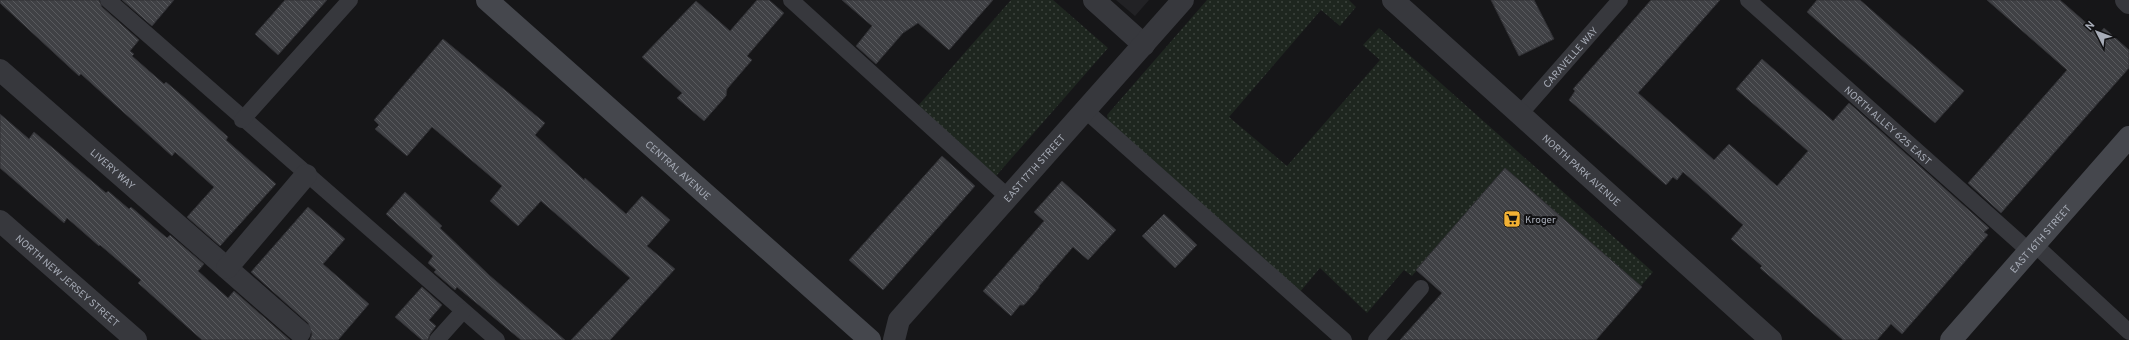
<svg xmlns="http://www.w3.org/2000/svg" width="2129" height="340" font-family="Overpass,sans-serif">
  <style>
    .built { fill: #222225 }
    .grass { fill: url(#grass-dots) }
    .building { fill: url(#building-back-hatch); stroke: #303034 }
    .lines { fill: none; stroke-linecap: round; stroke-linejoin: round }
    .service { stroke: #37383d; stroke-width: 16 }
    .minor { stroke: #37383d; stroke-width: 22 }
    .secondary { stroke: #45474d; stroke-width: 22 }
    .labels { text-anchor: middle; stroke-width: 4; stroke-linejoin: round; paint-order: stroke }
    .street-label { font-size: 10px; fill: #a8adb8; stroke: #111113 }
    .poi-label { font-size: 10px; fill: #a8adb8; stroke: #111113; text-anchor: start }
  </style>
  <defs>
    <pattern id="grass-dots" width="8" height="8" patternUnits="userSpaceOnUse"><rect width="8" height="8" fill="#1e261f"/><path d="M2 2h.1M6 6h.1" fill="none" stroke="#3c433d" stroke-width="1.8" stroke-linecap="round"/></pattern>
    <pattern id="building-back-hatch" width="6" height="6" patternUnits="userSpaceOnUse"><rect width="6" height="6" fill="#404145"/><path d="M-1 5l2 2M0 0l6 6M5-1l2 2" fill="none" stroke="#595a5e"/></pattern>
  </defs>
  <rect width="100%" height="100%" fill="#161618"/>
  <polygon class="built" points="1116,0 1149,0 1135,16"/>
  <g class="grass">
    <polygon points="1011,0 1053,0 1108,48 996,176 917,107"/>
    <polygon points="1207,0 1349,0 1356,7 1340,26 1321,10 1229,117 1287,166 1380,60 1363,45 1379,28 1653,272 1641,286 1505,168 1412,276 1404,270 1367,313 1320,268 1299,293 1109,125 1107,115"/>
  </g>
  <g class="building">
    <polygon points="0,0 99,0 102,7 139,40 130,51 134,54 132,56 164,84 166,82 187,100 228,137 226,140 276,184 220,246 187,217 214,187 175,152 172,156 81,74 79,76 0,3"/>
    <polygon points="122,0 174,0 152,26"/>
    <polygon points="285,0 327,0 278,55 255,34"/>
    <polygon points="757,0 769,0 784,13 747,56 752,60 727,89 726,96 704,121 677,98 682,93 642,57 696,1 730,31"/>
    <polygon points="842,0 993,0 949,50 918,23 903,33 876,64 856,46 872,26"/>
    <polygon points="1491,0 1534,0 1554,39 1519,56"/>
    <polygon points="1651,0 1720,0 1638,93 1714,160 1729,144 1777,186 1808,151 1736,89 1762,59 1833,121 1849,103 1989,228 1984,232 1988,235 1902,334 1891,324 1877,340 1843,340 1760,268 1762,266 1731,239 1743,225 1683,172 1677,180 1673,177 1666,185 1569,100 1575,91 1573,89"/>
    <polygon points="1817,0 1860,0 1964,91 1935,123 1807,12"/>
    <polygon points="1987,0 2060,0 2099,34 2104,28 2129,50 2129,68 2001,213 1968,183 2067,70"/>
    <polygon points="443,39 545,123 535,135 584,180 585,178 626,214 642,196 670,220 647,246 675,269 610,340 571,340 630,278 541,201 518,226 490,201 502,186 432,127 407,156 375,129 379,125 374,120"/>
    <polygon points="0,114 29,139 34,132 106,193 108,191 129,209 131,207 167,238 170,235 204,264 198,271 228,298 234,291 290,340 202,340 138,283 141,280 100,245 99,246 67,218 64,223 0,168"/>
    <polygon points="942,156 975,186 883,290 849,260"/>
    <polygon points="1505,168 1642,287 1596,340 1400,340 1442,293 1416,270"/>
    <polygon points="1062,181 1116,230 1088,260 1073,247 1039,286 1039,288 1024,305 1020,305 1011,316 983,291 1044,221 1034,212"/>
    <polygon points="405,192 442,226 440,228 489,275 565,340 521,340 457,287 455,290 434,272 436,270 428,263 433,256 386,214"/>
    <polygon points="308,207 345,239 323,264 369,304 338,340 310,340 312,334 308,323 251,272"/>
    <polygon points="1164,214 1197,245 1175,268 1142,236"/>
    <polygon points="422,287 442,305 429,320 436,326 430,334 428,340 422,340 395,317"/>
  </g>
  <g class="lines">
    <g class="service">
      <polyline points="108,0 497,340"/>
      <polyline points="791,0 1009,198"/>
      <path id="s1" d="M 1748,0 L 2028,250"/>
      <polyline points="1086,111 1344,340"/>
      <path id="s2" d="M 1520,114 L 1620,0"/>
      <polyline points="242,120 350,0"/>
      <polyline points="2034,244 2129,332"/>
      <polyline points="437,340 463,311"/>
      <polyline points="1376,340 1421,288"/>
    </g>
    <g class="minor">
      <polyline points="1094,0 1144,45"/>
      <path id="s3" d="M 1393,0 L 1771,340"/>
      <polyline points="2126,0 2129,3"/>
      <path id="s4" d="M 0,70 L 300,332"/>
      <path id="s5" d="M 0,221 L 136,340"/>
      <polyline points="227,268 306,175"/>
      <path id="s6" d="M 894,340 L 899,320 L 1183,0"/>
    </g>
    <g class="secondary">
      <path id="s7" d="M 487,0 L 870,340"/>
      <path id="s8" d="M 1951,340 L 2129,137"/>
    </g>
  </g>
  <defs>
    <symbol id="supermarket-square" viewBox="-11 -11 22 22"><rect x="-9" y="-9" width="18" height="18" rx="4" fill="#f2b134" stroke="#111113"/><path d="M-6-5.5h2.5l.6 2H6L4.5 2H-2.5L-4.4-4H-6ZM-1.5 3.2a1.3 1.3 0 1 0 .1 0ZM3 3.2a1.3 1.3 0 1 0 .1 0Z" fill="#111"/></symbol>
  </defs>
  <g fill-rule="evenodd">
    <use href="#supermarket-square" x="1502" y="209" width="20" height="20"/>
  </g>
  <g class="labels">
    <g class="street-label">
      <text dy="4" stroke="none"><textPath href="#s2" startOffset="76">CARAVELLE WAY</textPath></text>
      <text dy="4" stroke="none"><textPath href="#s1" startOffset="188">NORTH ALLEY 625 EAST</textPath></text>
      <text dy="4" stroke="none"><textPath href="#s6" startOffset="224">EAST 17TH STREET</textPath></text>
      <text dy="4" stroke="none"><textPath href="#s4" startOffset="150">LIVERY WAY</textPath></text>
      <text dy="4" stroke="none"><textPath href="#s7" startOffset="256">CENTRAL AVENUE</textPath></text>
      <text dy="4" stroke="none"><textPath href="#s3" startOffset="254">NORTH PARK AVENUE</textPath></text>
      <text dy="4" stroke="none"><textPath href="#s8" startOffset="135">EAST 16TH STREET</textPath></text>
      <text dy="4" stroke="none"><textPath href="#s5" startOffset="90">NORTH NEW JERSEY STREET</textPath></text>
    </g>
    <g class="poi-label">
      <text x="1525" y="223">Kroger</text>
    </g>
  </g>
  <g transform="translate(2097 32) rotate(312)" stroke="#111113" stroke-width="3" paint-order="stroke">
  <path d="M0-3L7 15L0 10L-7 15Z" fill="#a8adb8"/>
  <text y="-6" font-size="11" font-weight="bold" text-anchor="middle" fill="#a8adb8">N</text>
  </g>
</svg>
